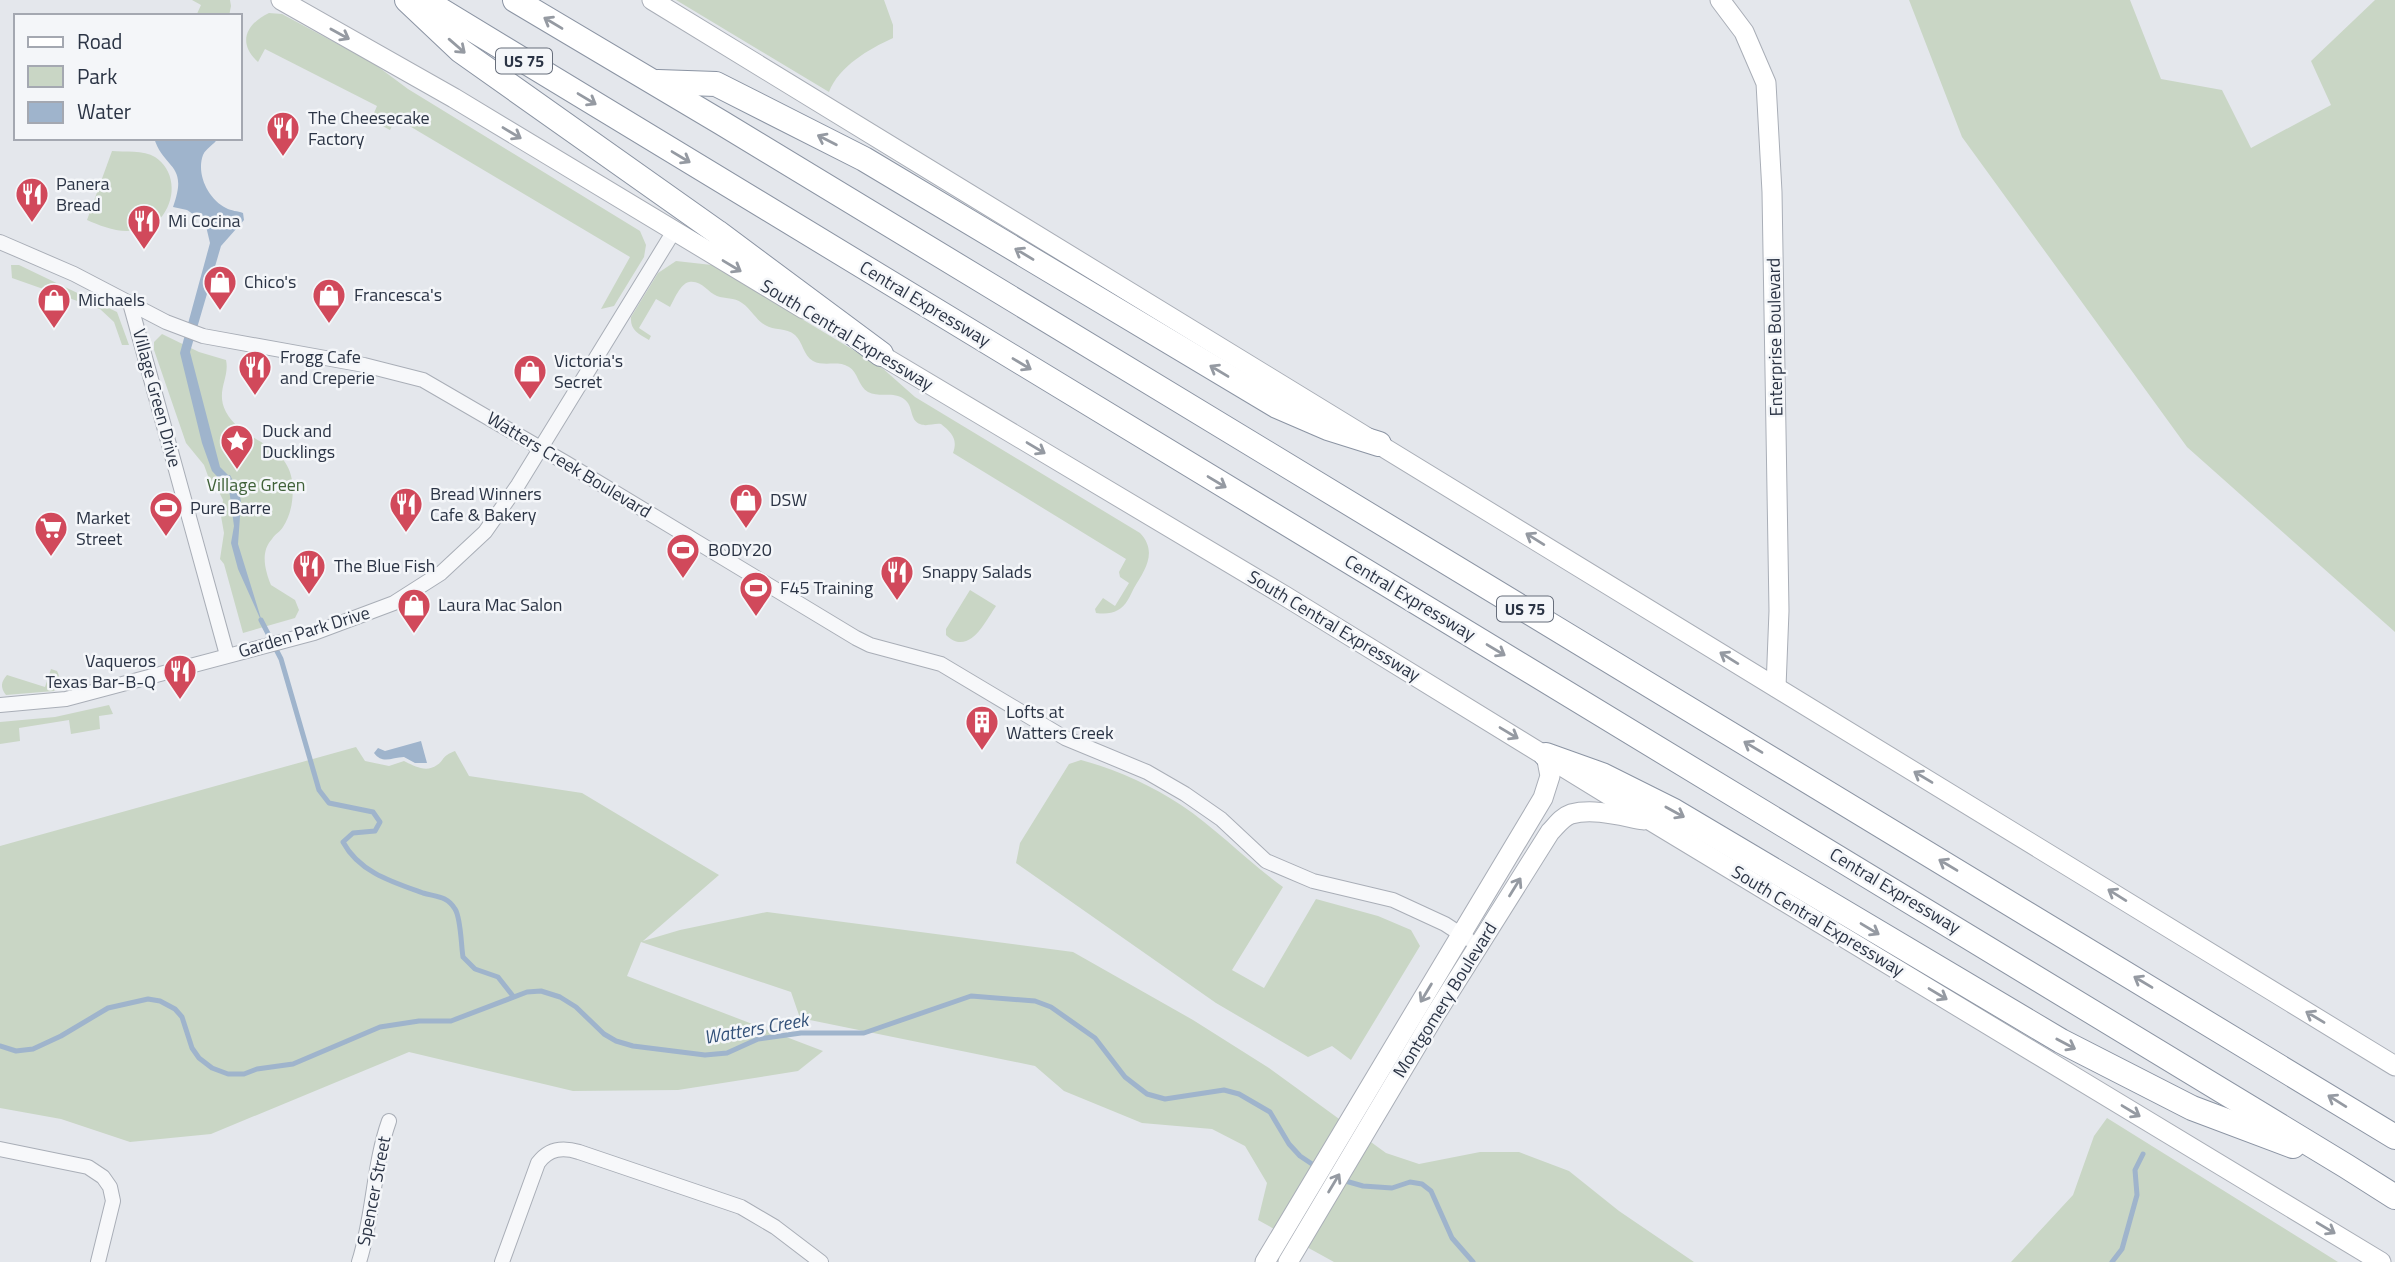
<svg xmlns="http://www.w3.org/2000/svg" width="2395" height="1262" font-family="'Titillium Web',sans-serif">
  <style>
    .green { fill: #c9d6c5 }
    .water { fill: #9fb4cc }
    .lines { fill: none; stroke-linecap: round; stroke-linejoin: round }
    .stream { stroke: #9fb4cc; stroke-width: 5 }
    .street-casing { stroke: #a9aeb7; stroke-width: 16 }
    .secondary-casing { stroke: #a9aeb7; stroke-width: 21 }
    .highway-casing { stroke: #8b94a3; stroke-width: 26 }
    .street { stroke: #f7f8fa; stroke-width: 14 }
    .secondary { stroke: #fff; stroke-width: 19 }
    .highway { stroke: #fff; stroke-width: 24 }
    .oneway { stroke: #959aa2 }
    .labels { text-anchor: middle; stroke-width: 5; stroke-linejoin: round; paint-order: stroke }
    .shield { fill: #f4f6f9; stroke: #676e7b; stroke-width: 2 }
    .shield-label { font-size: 16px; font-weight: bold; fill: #2b3445 }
    .poi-label { font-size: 18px; fill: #2b3445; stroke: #f4f6f9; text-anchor: start }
    .street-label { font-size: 18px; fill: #2b3445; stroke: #f4f6f9 }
    .park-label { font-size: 18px; fill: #3f6138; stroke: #f4f6f9 }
    .water-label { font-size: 19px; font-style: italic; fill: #34527a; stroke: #f4f6f9 }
  </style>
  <rect width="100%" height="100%" fill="#e4e7ec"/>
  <g class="green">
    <polygon points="192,0 230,0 231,6 229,16 196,16 201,5"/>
    <path d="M 676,0 L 884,0 L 893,25 L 893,38 C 869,49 839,66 829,92 Z"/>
    <polygon points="1909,0 2130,0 2161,79 2222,90 2251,148 2331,105 2311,61 2375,0 2395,0 2395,632 2187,447 1962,137"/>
    <path d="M 269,13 L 282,14 L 373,63 L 408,89 L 640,231 L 646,245 L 644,257 L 614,306 L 601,309 L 630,257 L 396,118 L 390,130 L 371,120 L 377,106 L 265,49 L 258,62 C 237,43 246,24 269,13 Z"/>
    <path d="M 112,151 C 124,152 144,150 155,157 C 174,169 177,196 163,215 C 158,223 144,228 135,230 C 120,234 101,226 87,220 Z"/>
    <path d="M 676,261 L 712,265 L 880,366 L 915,397 L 1140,533 C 1158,552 1145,570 1134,588 C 1130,596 1126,606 1118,610 C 1111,614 1104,614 1096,613 L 1095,609 L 1103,598 L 1115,606 L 1129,583 L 1120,577 L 1119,572 L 1126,559 L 953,453 C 958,439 952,433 941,424 C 934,423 926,427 920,424 C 909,420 914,406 904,399 C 894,391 879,398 868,392 C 858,386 858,372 849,367 C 838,360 824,367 813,361 C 803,355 803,342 795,335 C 786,327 774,331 765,325 C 756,320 751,309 742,303 C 734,297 725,299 717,296 C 707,292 702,280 689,282 C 680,284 674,300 670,307 L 656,299 L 639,328 L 651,336 L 649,340 C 638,334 630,330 631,317 L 658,273 Z"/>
    <polygon points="11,265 19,265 117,312 129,345 122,345 114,322 100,309 12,278"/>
    <path d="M 162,334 L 199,352 L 226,360 C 230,378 215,391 226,412 C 242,442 286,442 292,480 C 294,496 292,513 283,527 C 280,532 275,534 272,539 C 260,552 265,570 271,585 L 295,600 L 299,610 L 295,618 L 243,633 L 224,564 L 220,559 L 224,533 L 221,516 L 223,500 L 219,492 L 212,487 L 204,465 L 186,443 L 154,350 L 154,342 Z"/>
    <path d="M 970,590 L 996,606 C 985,622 969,657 946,635 L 946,629 Z"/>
    <path d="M 51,669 L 57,671 C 61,679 60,684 54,691 L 6,695 C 0,687 1,682 7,675 L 45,687 Z"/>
    <polygon points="109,705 113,714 99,716 100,729 71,734 69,720 19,728 20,741 0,744 0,722 55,717"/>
    <path d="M 356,747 L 365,761 L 389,766 L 404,761 C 414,766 426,773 437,765 C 446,759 440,757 455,751 L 469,776 L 582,793 L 719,875 L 643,941 L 680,930 L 767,912 L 1073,952 L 1193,1020 L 1269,1068 L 1386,1153 L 1419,1164 L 1480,1152 L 1519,1152 L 1569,1171 L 1619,1211 L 1694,1262 L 1334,1262 L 1258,1220 L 1267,1183 L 1245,1146 L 1212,1129 L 1142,1123 L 1064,1091 L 1035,1066 L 800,1018 L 791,992 L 641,942 L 627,976 L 823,1051 L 798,1071 L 678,1090 L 573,1091 L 409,1052 L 211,1134 L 130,1142 L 61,1119 L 0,1108 L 0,846 Z"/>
    <path d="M 1081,760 C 1115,769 1151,785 1181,805 C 1217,829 1247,861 1283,887 L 1232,970 L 1264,988 L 1316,899 L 1378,916 L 1411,930 L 1420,946 L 1351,1060 L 1332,1046 L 1308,1057 L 1216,1003 L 1016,863 L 1020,843 L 1069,764 Z"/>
    <polygon points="2107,1118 2338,1262 2011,1262 2073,1195 2094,1136"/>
  </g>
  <g class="water">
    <path d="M 154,138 L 218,138 C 214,145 206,148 203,155 C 196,174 208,199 226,208 C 231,211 238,211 243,213 L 244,220 L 221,246 L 190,352 L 220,467 L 228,475 L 230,475 L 240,495 L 241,503 L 238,544 L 263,625 L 238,569 L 231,543 L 234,526 L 229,489 L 212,471 L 202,443 L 180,353 L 210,243 L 205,222 L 187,210 L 173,207 C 189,163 164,170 154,138 Z"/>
    <path d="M 421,741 L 427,763 L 415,763 L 404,757 C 392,757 383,765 374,753 L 378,748 L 385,751 Z"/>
  </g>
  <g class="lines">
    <g class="stream">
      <path d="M 261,620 L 281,659 L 319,790 L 329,803 L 373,812 L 380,822 L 375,831 L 353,833 L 343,842 C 359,872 392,882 423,893 C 437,897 447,896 455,909 C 461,918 461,945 463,957 L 475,969 L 498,977 L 513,996"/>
      <polyline points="0,1046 16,1051 33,1049 61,1036 108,1008 148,999 160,1001 175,1009 182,1017 192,1048 199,1058 212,1068 228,1074 244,1074 257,1069 293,1064 380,1027 419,1021 451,1021 527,992 541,991 560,997 576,1007 604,1034 616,1041 633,1046 705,1055 727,1053 758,1039 801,1033 864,1033 971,996 1035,1001 1051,1007 1095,1038 1125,1077 1147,1094 1165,1099 1224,1090 1239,1094 1270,1112 1289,1144 1300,1156 1318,1168"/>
      <polyline points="1342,1180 1363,1186 1392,1188 1410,1182 1422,1184 1431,1191 1452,1238 1473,1262"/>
      <polyline points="2112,1262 2122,1249 2137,1195 2135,1170 2143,1154"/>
    </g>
    <defs>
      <g id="street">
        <polyline points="0,242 74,274 166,322 203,336 364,365 423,380 566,463 856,638 870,645 941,664 1065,738 1147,772 1185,794 1221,819 1266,861 1313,881 1393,900 1445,924 1468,939"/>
        <polyline points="130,303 227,655"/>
        <polyline points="0,705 66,699 314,633 394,603 441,573 485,532 518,485 674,231"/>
        <polyline points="0,1149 88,1167 103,1177 110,1187 113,1201 98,1262"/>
        <path d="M 359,1262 C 374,1215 373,1166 389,1121"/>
        <path d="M 502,1262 L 538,1163 C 549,1148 563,1147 579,1152 L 741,1207 L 775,1227 L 821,1262"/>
      </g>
      <g id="secondary">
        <polyline points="281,0 454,98 804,309"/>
        <polyline points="652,0 2395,1066"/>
        <polyline points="1720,0 1744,32 1766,83 1772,192 1778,550 1779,611 1776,687"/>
        <polyline points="869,348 1285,596 1651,821 2381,1262"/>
        <polyline points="1265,1262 1543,798 1550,776 1546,755"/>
        <path d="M 1288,1262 L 1435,1015 L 1550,832 C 1556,826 1562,817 1571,814 C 1594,808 1621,816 1644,820"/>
      </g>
      <g id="highway">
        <polyline points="407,0 461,51 717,232 881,354"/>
        <polyline points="424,0 2346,1166 2395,1197"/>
        <polyline points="515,0 722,123 2395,1137"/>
        <polyline points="658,82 716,84 864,159 1277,406 1328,428 1379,444"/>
        <polyline points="1546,755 1602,775 1674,811 2061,1041 2192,1108 2293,1146"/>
      </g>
    </defs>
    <use href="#street" class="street-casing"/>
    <use href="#secondary" class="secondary-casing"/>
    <use href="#highway" class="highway-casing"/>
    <use href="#street" class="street"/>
    <use href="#secondary" class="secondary"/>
    <use href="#highway" class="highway"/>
  </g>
  <defs><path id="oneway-shaft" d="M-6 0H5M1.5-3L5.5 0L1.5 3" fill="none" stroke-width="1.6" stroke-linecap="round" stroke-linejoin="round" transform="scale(1.75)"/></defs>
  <g class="oneway">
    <use href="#oneway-shaft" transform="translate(553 23) rotate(-149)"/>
    <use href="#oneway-shaft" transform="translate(340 34) rotate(29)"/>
    <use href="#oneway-shaft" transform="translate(457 46) rotate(41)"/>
    <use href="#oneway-shaft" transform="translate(587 99) rotate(31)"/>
    <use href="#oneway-shaft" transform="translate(512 133) rotate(31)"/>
    <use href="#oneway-shaft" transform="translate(827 140) rotate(-153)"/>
    <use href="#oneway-shaft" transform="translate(681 157) rotate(31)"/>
    <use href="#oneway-shaft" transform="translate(1024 254) rotate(-149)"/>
    <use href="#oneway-shaft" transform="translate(732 266) rotate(31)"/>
    <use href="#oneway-shaft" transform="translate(1022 364) rotate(31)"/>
    <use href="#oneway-shaft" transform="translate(1219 371) rotate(-149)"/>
    <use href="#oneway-shaft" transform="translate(1036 448) rotate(31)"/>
    <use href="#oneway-shaft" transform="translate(1217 482) rotate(31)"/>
    <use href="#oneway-shaft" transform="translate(1535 539) rotate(-148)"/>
    <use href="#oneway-shaft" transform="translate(1496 650) rotate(31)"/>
    <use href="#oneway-shaft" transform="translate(1729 658) rotate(-148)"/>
    <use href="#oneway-shaft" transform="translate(1509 733) rotate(31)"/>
    <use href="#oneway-shaft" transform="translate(1753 747) rotate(-149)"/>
    <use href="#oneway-shaft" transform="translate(1923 777) rotate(-149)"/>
    <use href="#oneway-shaft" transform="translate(1675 812) rotate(29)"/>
    <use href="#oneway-shaft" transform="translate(1948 865) rotate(-149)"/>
    <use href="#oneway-shaft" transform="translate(1515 887) rotate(-58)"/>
    <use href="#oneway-shaft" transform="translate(2117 895) rotate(-148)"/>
    <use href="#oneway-shaft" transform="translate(1870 929) rotate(31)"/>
    <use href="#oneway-shaft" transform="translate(2143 982) rotate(-149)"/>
    <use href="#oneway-shaft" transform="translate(1426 993) rotate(121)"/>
    <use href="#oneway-shaft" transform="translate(1938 994) rotate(31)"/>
    <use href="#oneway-shaft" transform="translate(2315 1017) rotate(-149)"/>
    <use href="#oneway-shaft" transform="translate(2066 1044) rotate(28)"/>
    <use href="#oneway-shaft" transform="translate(2337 1101) rotate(-148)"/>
    <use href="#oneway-shaft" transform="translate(2131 1111) rotate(31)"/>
    <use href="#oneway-shaft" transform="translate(1334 1183) rotate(-59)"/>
    <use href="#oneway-shaft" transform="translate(2326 1228) rotate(31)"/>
  </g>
  <defs>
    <symbol id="restaurant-pin" viewBox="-11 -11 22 30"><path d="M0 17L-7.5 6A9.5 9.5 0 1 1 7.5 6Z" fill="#d1495b" stroke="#f4f6f9"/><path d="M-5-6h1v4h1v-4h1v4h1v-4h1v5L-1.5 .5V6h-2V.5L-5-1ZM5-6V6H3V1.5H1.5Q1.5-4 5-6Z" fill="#fff"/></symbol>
    <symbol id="shop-pin" viewBox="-11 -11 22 30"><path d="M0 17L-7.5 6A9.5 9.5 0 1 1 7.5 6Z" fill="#d1495b" stroke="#f4f6f9"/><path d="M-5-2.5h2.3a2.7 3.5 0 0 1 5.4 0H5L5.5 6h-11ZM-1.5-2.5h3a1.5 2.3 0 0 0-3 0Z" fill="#fff"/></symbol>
    <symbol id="sight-pin" viewBox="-11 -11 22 30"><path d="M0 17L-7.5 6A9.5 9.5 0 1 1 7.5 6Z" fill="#d1495b" stroke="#f4f6f9"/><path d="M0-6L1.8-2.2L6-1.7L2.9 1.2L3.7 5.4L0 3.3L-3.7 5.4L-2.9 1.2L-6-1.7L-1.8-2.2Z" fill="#fff"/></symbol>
    <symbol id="stadium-pin" viewBox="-11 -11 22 30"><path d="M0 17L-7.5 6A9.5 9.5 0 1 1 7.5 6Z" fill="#d1495b" stroke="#f4f6f9"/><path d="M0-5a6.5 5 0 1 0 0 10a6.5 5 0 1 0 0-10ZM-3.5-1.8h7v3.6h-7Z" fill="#fff"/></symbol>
    <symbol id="supermarket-pin" viewBox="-11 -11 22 30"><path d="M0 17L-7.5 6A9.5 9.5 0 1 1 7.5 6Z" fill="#d1495b" stroke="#f4f6f9"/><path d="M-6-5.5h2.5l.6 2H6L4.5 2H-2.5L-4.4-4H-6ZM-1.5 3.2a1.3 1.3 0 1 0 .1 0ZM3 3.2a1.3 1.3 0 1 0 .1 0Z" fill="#fff"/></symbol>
    <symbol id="building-pin" viewBox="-11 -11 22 30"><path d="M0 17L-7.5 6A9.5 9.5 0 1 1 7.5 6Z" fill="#d1495b" stroke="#f4f6f9"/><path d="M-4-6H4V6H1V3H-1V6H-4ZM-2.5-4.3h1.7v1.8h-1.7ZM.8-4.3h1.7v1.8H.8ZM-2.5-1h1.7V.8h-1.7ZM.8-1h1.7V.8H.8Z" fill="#fff"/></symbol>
  </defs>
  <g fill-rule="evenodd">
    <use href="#restaurant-pin" x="264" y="109" width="38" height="52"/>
    <use href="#restaurant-pin" x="13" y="175" width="38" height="52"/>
    <use href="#restaurant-pin" x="125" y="202" width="38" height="52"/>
    <use href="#shop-pin" x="201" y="263" width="38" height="52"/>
    <use href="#shop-pin" x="310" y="276" width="38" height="52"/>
    <use href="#shop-pin" x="35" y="281" width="38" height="52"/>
    <use href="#restaurant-pin" x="236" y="348" width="38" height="52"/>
    <use href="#shop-pin" x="511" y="352" width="38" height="52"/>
    <use href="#sight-pin" x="218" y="422" width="38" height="52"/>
    <use href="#shop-pin" x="727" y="481" width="38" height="52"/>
    <use href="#restaurant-pin" x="387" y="485" width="38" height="52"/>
    <use href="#stadium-pin" x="147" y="489" width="38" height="52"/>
    <use href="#supermarket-pin" x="32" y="509" width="38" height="52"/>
    <use href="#stadium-pin" x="664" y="531" width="38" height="52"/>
    <use href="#restaurant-pin" x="290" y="547" width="38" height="52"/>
    <use href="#restaurant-pin" x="878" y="553" width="38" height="52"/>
    <use href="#stadium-pin" x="737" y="569" width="38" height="52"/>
    <use href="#shop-pin" x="395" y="586" width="38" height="52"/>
    <use href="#restaurant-pin" x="161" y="652" width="38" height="52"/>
    <use href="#building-pin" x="963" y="703" width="38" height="52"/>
  </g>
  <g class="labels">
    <g class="shield">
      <rect x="496" y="48.5" width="56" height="25" rx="5"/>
      <rect x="1497" y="596.5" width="56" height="25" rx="5"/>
    </g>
    <g class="shield-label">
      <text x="524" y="67">US 75</text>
      <text x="1525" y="615">US 75</text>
    </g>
    <g class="poi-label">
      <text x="308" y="124">The Cheesecake<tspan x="308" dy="21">Factory</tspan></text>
      <text x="56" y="190">Panera<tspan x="56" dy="21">Bread</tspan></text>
      <text x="168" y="227">Mi Cocina</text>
      <text x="244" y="288">Chico's</text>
      <text x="354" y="301">Francesca's</text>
      <text x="78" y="306">Michaels</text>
      <text x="280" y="363">Frogg Cafe<tspan x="280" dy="21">and Creperie</tspan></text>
      <text x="554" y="367">Victoria's<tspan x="554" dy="21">Secret</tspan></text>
      <text x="262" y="437">Duck and<tspan x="262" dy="21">Ducklings</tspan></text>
      <text x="430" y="500">Bread Winners<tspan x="430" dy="21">Cafe &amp; Bakery</tspan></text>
      <text x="770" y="506">DSW</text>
      <text x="190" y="514">Pure Barre</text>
      <text x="76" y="524">Market<tspan x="76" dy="21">Street</tspan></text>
      <text x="708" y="556">BODY20</text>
      <text x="334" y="572">The Blue Fish</text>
      <text x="922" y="578">Snappy Salads</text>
      <text x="780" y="594">F45 Training</text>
      <text x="438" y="611">Laura Mac Salon</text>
      <text x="156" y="667" text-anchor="end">Vaqueros<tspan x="156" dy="21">Texas Bar-B-Q</tspan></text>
      <text x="1006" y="718">Lofts at<tspan x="1006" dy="21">Watters Creek</tspan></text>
    </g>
    <g class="street-label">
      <text transform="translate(925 304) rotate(31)" y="6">Central Expressway</text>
      <text transform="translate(847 335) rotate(31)" y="6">South Central Expressway</text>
      <text transform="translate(1775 337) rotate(-91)" y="6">Enterprise Boulevard</text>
      <text transform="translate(157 398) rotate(75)" y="6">Village Green Drive</text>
      <text transform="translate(569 465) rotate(31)" y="6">Watters Creek Boulevard</text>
      <text transform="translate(1410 598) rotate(31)" y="6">Central Expressway</text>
      <text transform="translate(1334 626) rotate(31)" y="6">South Central Expressway</text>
      <text transform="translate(304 632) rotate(-17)" y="6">Garden Park Drive</text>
      <text transform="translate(1895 891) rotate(31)" y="6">Central Expressway</text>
      <text transform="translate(1818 921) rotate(31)" y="6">South Central Expressway</text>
      <text transform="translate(1445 1000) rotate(-58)" y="6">Montgomery Boulevard</text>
      <text transform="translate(374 1191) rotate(-79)" y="6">Spencer Street</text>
    </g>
    <g class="park-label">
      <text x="256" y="491">Village Green</text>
    </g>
    <g class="water-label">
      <text transform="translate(756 1028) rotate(-10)" y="7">Watters Creek</text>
    </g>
  </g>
  <rect x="14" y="14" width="228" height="126" fill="#f4f6f9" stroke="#a4a8b1" stroke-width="2"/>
  <rect x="28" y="37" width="35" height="10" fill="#ffffff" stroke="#a4a8b1" stroke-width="2"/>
  <text x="77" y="49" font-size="21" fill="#2b3445">Road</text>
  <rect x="28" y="66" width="35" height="21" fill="#c9d6c5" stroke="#a4a8b1" stroke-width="2"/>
  <text x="77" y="84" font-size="21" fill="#2b3445">Park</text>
  <rect x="28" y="102" width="35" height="21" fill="#9fb4cc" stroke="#a4a8b1" stroke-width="2"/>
  <text x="77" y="119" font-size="21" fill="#2b3445">Water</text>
</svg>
